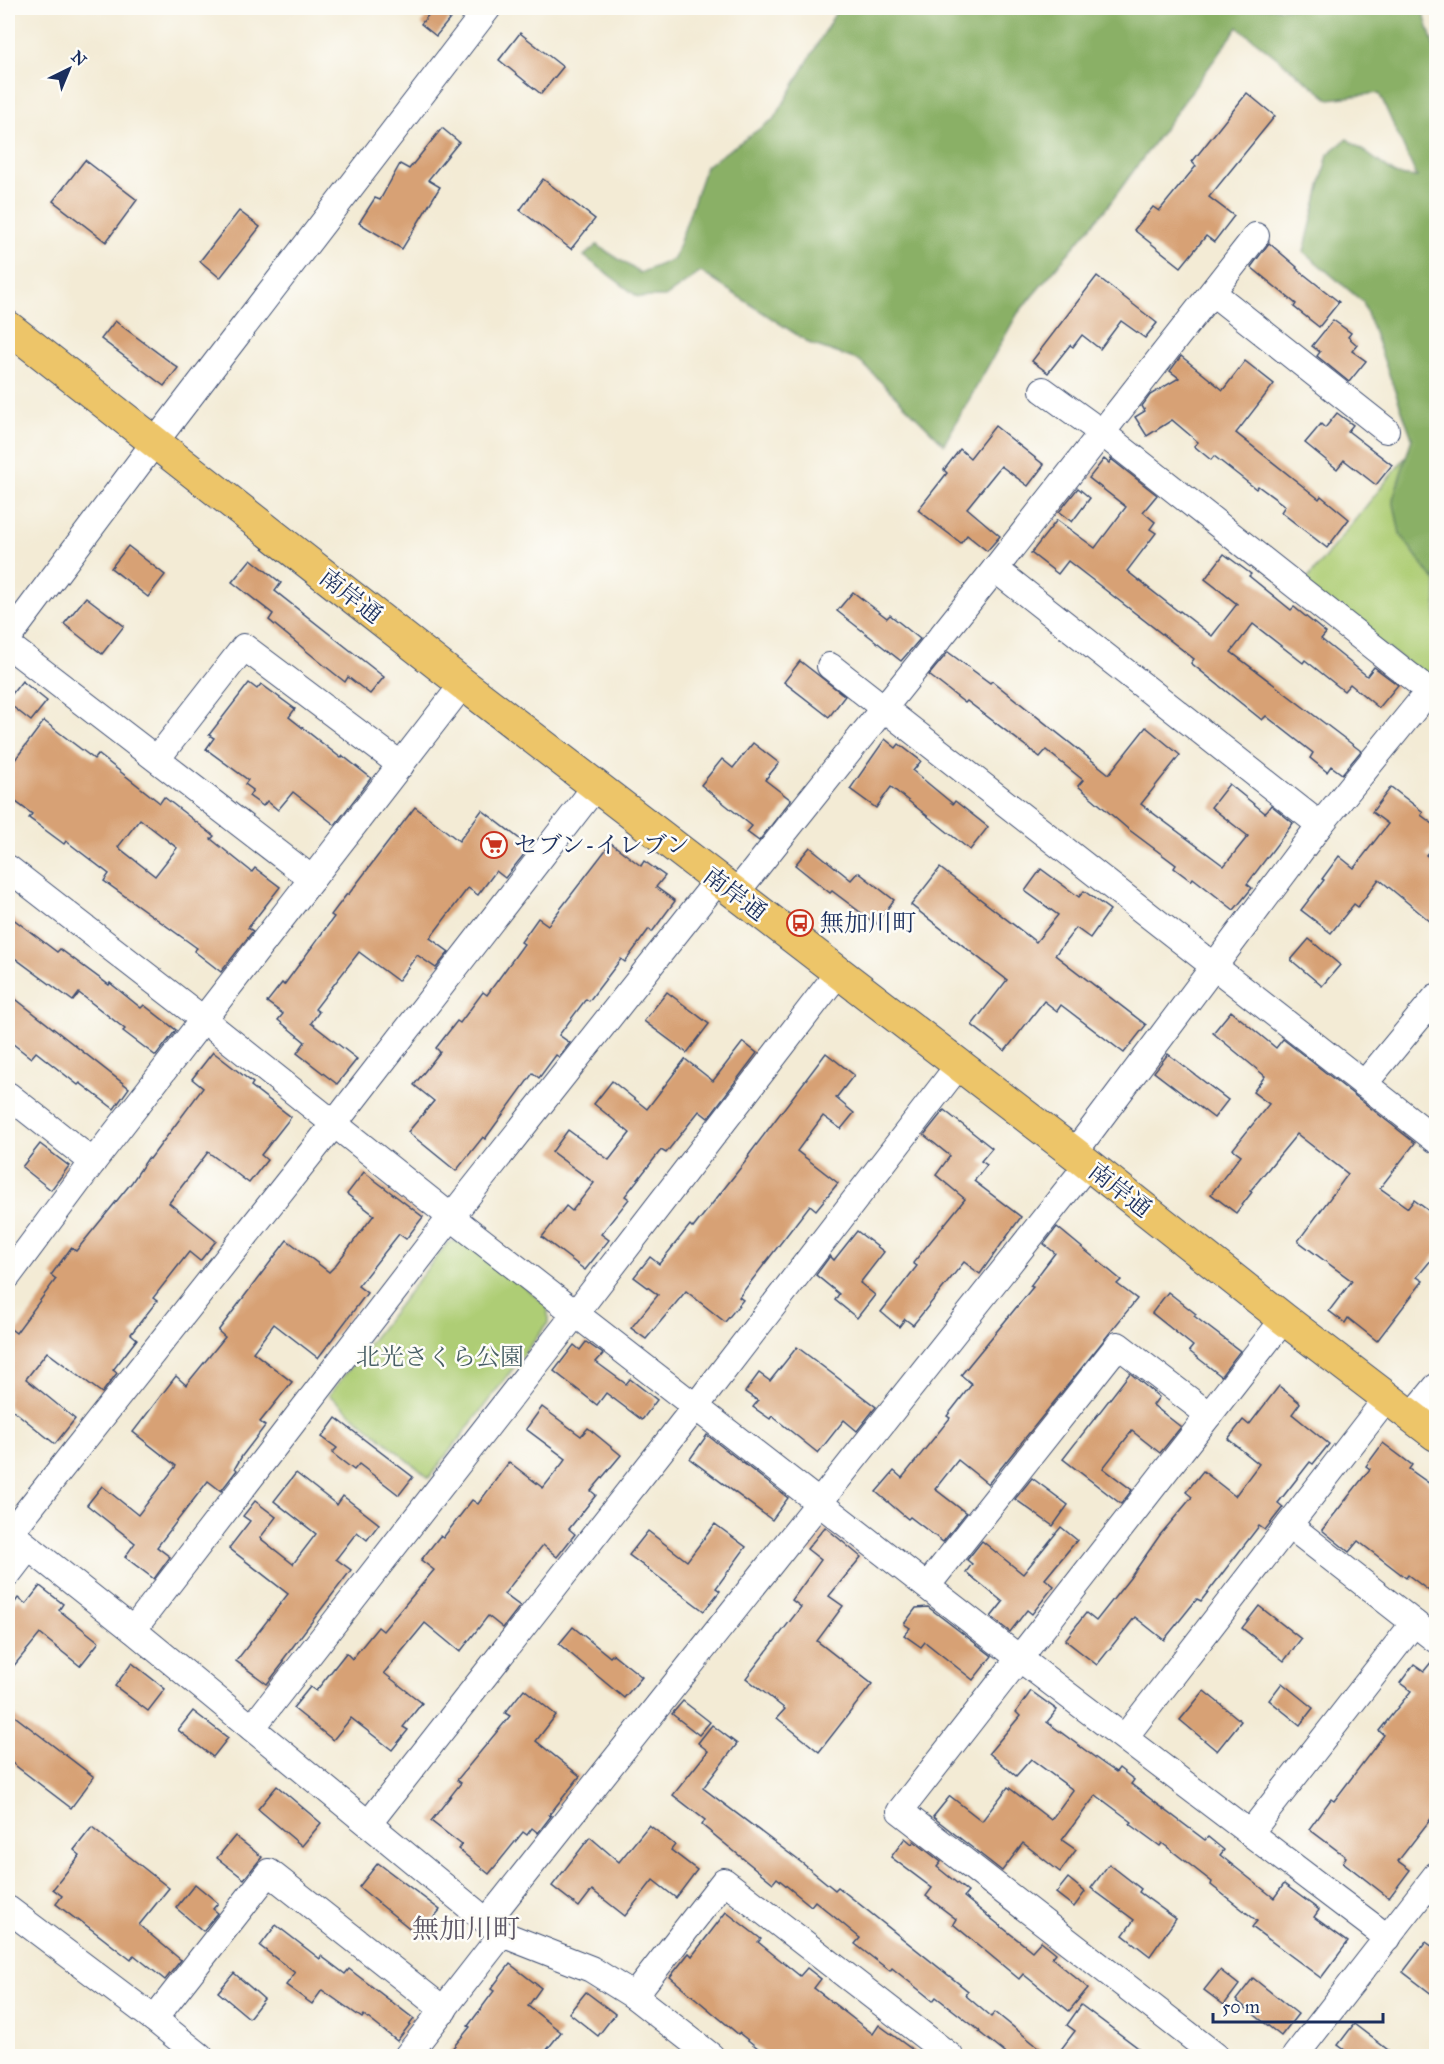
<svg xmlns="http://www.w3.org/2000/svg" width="1444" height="2064" font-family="'IM FELL Great Primer','Noto Serif JP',serif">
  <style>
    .green { fill: #aecd74; stroke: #647e69; stroke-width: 1.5 }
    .forest { fill: #8ab066; stroke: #527062; stroke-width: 1.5 }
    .building { fill: #d7a174; fill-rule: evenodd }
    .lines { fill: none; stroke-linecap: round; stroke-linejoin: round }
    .minor-casing { stroke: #3b4b70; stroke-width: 28 }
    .major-casing { stroke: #3b4b70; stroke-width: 34 }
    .minor { stroke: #fff; stroke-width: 26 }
    .major { stroke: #edc569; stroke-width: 32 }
    .labels { text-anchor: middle; stroke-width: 5; stroke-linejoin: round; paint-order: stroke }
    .street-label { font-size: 24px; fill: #1b2f5e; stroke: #fdfcf7 }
    .poi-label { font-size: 24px; fill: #1b2f5e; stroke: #fdfcf7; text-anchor: start }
    .park-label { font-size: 24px; fill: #475e65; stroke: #fdfcf7 }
    .quarter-label { font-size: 27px; fill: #5d5766; stroke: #fdfcf7 }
  </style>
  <rect width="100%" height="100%" fill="#fdfcf7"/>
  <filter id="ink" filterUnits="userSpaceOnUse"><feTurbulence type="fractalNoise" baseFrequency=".0167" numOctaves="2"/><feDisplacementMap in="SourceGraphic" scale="12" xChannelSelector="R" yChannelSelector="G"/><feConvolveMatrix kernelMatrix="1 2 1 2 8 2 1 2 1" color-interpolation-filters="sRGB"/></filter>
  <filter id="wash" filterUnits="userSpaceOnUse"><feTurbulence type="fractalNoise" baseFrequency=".008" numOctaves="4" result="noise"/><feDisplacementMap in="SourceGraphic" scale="24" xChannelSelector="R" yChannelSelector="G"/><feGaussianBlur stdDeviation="1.35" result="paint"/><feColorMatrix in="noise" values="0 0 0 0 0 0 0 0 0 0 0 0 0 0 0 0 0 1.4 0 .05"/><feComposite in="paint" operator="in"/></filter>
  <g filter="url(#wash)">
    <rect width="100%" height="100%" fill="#f3ebd5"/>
    <g class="green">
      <polygon points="1413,448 1436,494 1436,682 1300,588"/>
      <polygon points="465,1240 548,1306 548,1323 429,1478 329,1395 448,1242"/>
    </g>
    <polygon class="forest" points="830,8 1422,8 1436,53 1436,581 1430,575 1400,534 1393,499 1412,438 1363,302 1304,252 1328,154 1347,139 1397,175 1417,177 1379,93 1329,99 1238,27 1108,206 1018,313 944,444 860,361 811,344 701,272 665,297 638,297 584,256 597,245 640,273 674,259 706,166 775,118 836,12"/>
    <g id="blocks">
      <g class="building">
        <polygon points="434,8 459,8 436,36 421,24"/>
        <polygon points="520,33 563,67 541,94 499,60"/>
        <polygon points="1247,93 1275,116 1209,197 1234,216 1214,242 1206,236 1181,267 1134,230 1153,207 1159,211 1196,166 1192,162"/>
        <polygon points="442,128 459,142 428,180 440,187 402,249 359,223 375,198 380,200 400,164 409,169"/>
        <polygon points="85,160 137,200 106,242 53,201"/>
        <polygon points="543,179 595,219 571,249 520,210"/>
        <polygon points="239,211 260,227 220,278 200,261"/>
        <polygon points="1269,243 1297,267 1296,268 1339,302 1319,327 1294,307 1296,304 1251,267"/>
        <polygon points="1097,276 1157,323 1145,338 1121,321 1100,349 1082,335 1073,347 1070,345 1048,373 1032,361"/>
        <polygon points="1333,320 1351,333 1348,337 1357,345 1352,351 1366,361 1349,382 1317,356 1320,352 1312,346"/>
        <polygon points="115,321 178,368 164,386 101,339"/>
        <polygon points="1181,356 1223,390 1245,361 1274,384 1236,433 1319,499 1321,496 1349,519 1327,548 1281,512 1285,506 1258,486 1256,489 1214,456 1211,460 1194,446 1198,442 1172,420 1147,436 1135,417 1145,411 1142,406 1150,395 1179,378 1170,371"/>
        <polygon points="1337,413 1353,425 1348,431 1392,465 1376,485 1344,460 1337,469 1305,443 1321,424 1325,428"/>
        <polygon points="995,426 1044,465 1028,486 1001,466 967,508 1000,536 987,551 967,535 961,543 918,510 947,473 944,470 960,449 970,458"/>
        <polygon points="1104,459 1109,463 1111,459 1157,495 1143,512 1155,522 1150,529 1156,533 1127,571 1179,612 1180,611 1212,636 1237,604 1205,579 1224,554 1251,574 1249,576 1291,610 1294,607 1326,633 1321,639 1367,676 1374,667 1398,685 1379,708 1350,684 1344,691 1305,660 1303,663 1253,624 1231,652 1361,751 1342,774 1331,766 1327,772 1310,758 1313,753 1266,716 1262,720 1191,663 1194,659 1068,561 1058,574 1031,553 1057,520 1095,548 1126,507 1089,478"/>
        <polygon points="1078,488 1090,498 1072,522 1059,512"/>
        <polygon points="128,546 165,575 148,597 111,568"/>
        <polygon points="251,559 281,583 275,591 384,677 370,694 348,677 345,682 315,658 269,620 273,614 232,582"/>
        <polygon points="853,592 887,618 890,615 920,639 901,661 837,611"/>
        <polygon points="86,597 124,626 102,654 64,624"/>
        <polygon points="948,652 990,683 992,681 1109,774 1146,727 1180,755 1141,804 1224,866 1248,836 1211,807 1229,784 1265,813 1271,805 1293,823 1247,884 1252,888 1234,910 1193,878 1191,881 1174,868 1176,865 1128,829 1078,786 1083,780 1046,750 1040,757 967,701 965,703 929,675"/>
        <polygon points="800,661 845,696 829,717 784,682"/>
        <polygon points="22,681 47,701 31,721 8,703 8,699"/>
        <polygon points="249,683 257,689 261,684 295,709 289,717 341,758 343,756 371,778 335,825 293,792 278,810 267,801 263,806 249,796 253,790 245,784 248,780 206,749 214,738 209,735"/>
        <path d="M 44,721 L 94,759 L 98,754 L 160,803 L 164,797 L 214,836 L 211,839 L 252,872 L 255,868 L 280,887 L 248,928 L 253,931 L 221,972 L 194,951 L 197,948 L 104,881 L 109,874 L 66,841 L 64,844 L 29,818 L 32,814 L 8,796 L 8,769 ZM 140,819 L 177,848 L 155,876 L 118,847 Z"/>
        <polygon points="885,739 896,748 899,744 921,761 913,771 953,804 955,801 988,827 970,850 891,787 876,808 850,789"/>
        <polygon points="753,743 779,763 765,780 791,800 759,841 747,832 752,826 701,785 722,759 733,768"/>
        <polygon points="1391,787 1423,812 1421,815 1437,827 1437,842 1426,855 1437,864 1437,927 1379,879 1358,907 1354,904 1331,933 1301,910 1324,880 1322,879 1339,856 1354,868 1388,824 1372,812"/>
        <polygon points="415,807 459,841 482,810 530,847 505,878 496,871 478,895 468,888 430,938 449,952 436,968 417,955 398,981 359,952 315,1009 319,1012 311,1023 357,1059 337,1084 297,1053 305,1042 278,1020 283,1014 267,1002 282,983 284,985 334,917 331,915 347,894 348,895"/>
        <polygon points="611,843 641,866 644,861 665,876 656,887 675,901 652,932 649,929 625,962 621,959 589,1001 586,999 559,1035 570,1043 559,1057 556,1055 539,1078 533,1073 485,1139 483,1137 456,1171 408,1132 434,1101 414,1085 440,1052 436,1048 457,1021 460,1023 483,992 487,995 524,944 521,942 538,918 548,925"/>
        <polygon points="810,847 851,880 858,872 894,900 876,924 832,891 830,893 795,865"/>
        <polygon points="940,868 1036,942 1058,915 1025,891 1041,869 1079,897 1084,891 1110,910 1090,938 1076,928 1055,955 1146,1025 1124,1053 1061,1005 1057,1011 1044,1001 1005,1051 972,1025 1007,980 911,905"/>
        <polygon points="8,915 57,952 60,949 109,985 110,983 141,1008 144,1005 176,1030 156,1056 123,1031 125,1029 79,993 73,1001 8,953"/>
        <polygon points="1309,939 1340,965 1322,986 1291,960"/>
        <polygon points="667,992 709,1024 687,1053 644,1021"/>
        <polygon points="8,993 129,1088 114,1109 80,1083 78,1085 36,1052 31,1058 8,1040"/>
        <polygon points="1231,1011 1276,1048 1283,1039 1415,1143 1380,1188 1408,1208 1414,1200 1437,1217 1437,1253 1417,1277 1423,1281 1377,1341 1348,1318 1345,1323 1329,1311 1352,1281 1298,1241 1348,1174 1297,1134 1250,1191 1252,1192 1236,1213 1211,1194 1241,1155 1233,1149 1269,1104 1253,1092 1265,1076 1213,1033"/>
        <polygon points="743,1042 757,1053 708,1118 699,1111 666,1153 661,1150 625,1196 629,1199 601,1234 609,1240 585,1270 542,1237 566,1206 572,1211 594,1183 552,1152 568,1130 609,1160 630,1133 594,1104 612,1081 647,1109 685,1059 713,1081"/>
        <polygon points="213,1052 253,1083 251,1086 291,1117 261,1155 267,1160 249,1183 208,1152 169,1203 216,1241 200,1261 189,1252 153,1298 157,1301 131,1334 137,1339 113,1370 117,1373 102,1393 47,1352 26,1379 75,1419 55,1444 8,1406 8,1327 16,1333 56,1279 51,1275 71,1248 76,1251 132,1182 148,1158 150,1159 203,1088 192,1079"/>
        <polygon points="826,1053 854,1075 836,1098 854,1113 841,1129 823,1116 797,1151 838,1183 816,1210 810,1205 739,1297 743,1300 725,1322 686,1291 646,1339 631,1328 658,1295 634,1277 650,1257 659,1264 690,1225 693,1228 749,1157 748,1156"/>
        <polygon points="1168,1054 1228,1100 1214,1118 1154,1072"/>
        <polygon points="944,1110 992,1148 981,1161 987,1165 974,1181 1021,1217 980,1274 964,1262 913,1325 905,1319 899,1327 881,1312 917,1266 913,1263 965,1199 936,1175 950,1156 924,1135"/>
        <polygon points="40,1144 69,1166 51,1190 22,1167"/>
        <polygon points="364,1172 423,1217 406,1239 399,1234 358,1286 367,1293 318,1358 274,1324 253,1352 292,1382 260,1422 265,1426 242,1456 235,1468 237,1470 221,1491 208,1481 157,1547 170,1557 154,1579 125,1557 135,1543 87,1505 102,1486 138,1515 176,1466 133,1432 176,1376 186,1385 225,1337 218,1331 287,1240 329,1272 334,1267 374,1215 347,1194"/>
        <polygon points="1057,1227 1121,1280 1117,1284 1137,1299 988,1484 958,1460 935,1489 966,1513 943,1542 910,1517 908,1519 876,1492 894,1471 902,1478 950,1418 947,1416 972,1384 961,1375 1033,1287 1030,1286 1055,1253 1044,1244"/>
        <polygon points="857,1231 884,1252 860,1283 875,1295 857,1318 835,1300 839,1294 816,1275 830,1256 834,1260"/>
        <polygon points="1168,1292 1196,1314 1194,1316 1240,1351 1221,1376 1189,1351 1193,1346 1152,1313"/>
        <polygon points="586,1342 603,1354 596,1362 626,1384 630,1379 657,1400 642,1420 606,1393 597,1405 554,1371 574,1345 580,1350"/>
        <polygon points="797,1347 876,1407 857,1431 844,1420 818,1453 772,1416 770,1419 753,1407 758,1401 745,1392 759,1373 770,1381"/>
        <polygon points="1130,1373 1159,1397 1153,1405 1181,1427 1160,1453 1132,1431 1103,1468 1132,1490 1121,1504 1063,1459"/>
        <polygon points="1279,1386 1300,1403 1292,1414 1329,1444 1313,1464 1310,1462 1278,1503 1283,1507 1265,1530 1259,1526 1201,1601 1197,1599 1164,1640 1135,1617 1097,1665 1065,1640 1086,1613 1096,1621 1130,1578 1160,1535 1192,1497 1186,1492 1203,1471 1235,1496 1259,1464 1228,1439 1243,1420 1249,1425"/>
        <polygon points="542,1407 581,1436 588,1428 621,1455 591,1491 596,1495 569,1529 575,1534 557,1557 543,1545 504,1594 520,1606 503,1628 488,1616 460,1652 425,1623 421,1628 384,1673 422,1703 403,1727 408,1730 392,1750 351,1718 333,1740 293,1708 310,1687 316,1691 346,1653 352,1659 378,1627 383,1631 434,1570 421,1560 440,1536 443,1538 472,1500 478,1504 509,1462 543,1488 566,1459 526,1429"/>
        <polygon points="336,1418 413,1477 399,1495 359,1464 354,1470 332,1453 337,1448 322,1437"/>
        <polygon points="707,1435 788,1498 772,1520 690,1459"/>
        <polygon points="1383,1443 1412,1465 1409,1469 1437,1489 1437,1597 1408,1575 1406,1578 1358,1541 1349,1552 1322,1530 1370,1469 1366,1466"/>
        <polygon points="296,1473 337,1505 343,1496 379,1524 367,1540 357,1532 336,1559 351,1570 282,1661 284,1662 267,1684 236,1661 288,1594 229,1548 250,1521 243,1516 255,1501 276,1517 260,1538 293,1564 316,1534 274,1501"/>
        <polygon points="1032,1478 1068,1505 1053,1526 1015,1499"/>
        <polygon points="715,1524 746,1547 716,1588 720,1591 704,1611 629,1555 648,1531 687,1561"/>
        <polygon points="825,1527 861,1557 829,1596 843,1606 817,1641 872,1684 819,1752 777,1718 785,1709 746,1678 801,1607 792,1600 821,1560 807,1549"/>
        <polygon points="1061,1527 1077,1540 1045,1579 1054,1586 1032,1614 1027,1610 1010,1632 991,1617 1003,1602 966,1572 972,1564 967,1560 982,1541 1023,1574"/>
        <polygon points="40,1586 63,1604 59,1610 99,1642 80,1666 40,1634 8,1673 8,1612 18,1598 26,1604"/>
        <polygon points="1259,1606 1301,1639 1284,1661 1242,1628"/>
        <polygon points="928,1607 992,1656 973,1680 925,1642 921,1647 904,1635 910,1628 904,1624 916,1608"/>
        <polygon points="573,1627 610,1657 613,1654 642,1677 624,1698 559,1644"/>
        <polygon points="1437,1655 1437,1811 1398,1861 1410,1870 1389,1898 1343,1862 1346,1857 1309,1829 1331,1799 1334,1801 1384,1735 1379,1731 1411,1691 1400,1683 1414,1664 1424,1671"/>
        <polygon points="132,1663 165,1689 148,1711 115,1686"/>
        <polygon points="1282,1683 1313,1708 1300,1725 1269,1700"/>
        <polygon points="524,1689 556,1715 536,1741 580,1776 549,1815 551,1816 538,1833 532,1828 527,1835 523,1832 489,1874 458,1849 462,1845 431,1821 461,1783 457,1780 510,1716 505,1713"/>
        <polygon points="1031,1691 1057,1710 1047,1722 1104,1764 1116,1772 1119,1768 1134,1780 1131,1784 1205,1840 1208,1837 1224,1850 1220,1855 1274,1898 1284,1884 1319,1910 1314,1917 1348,1942 1321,1978 1252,1927 1257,1921 1211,1885 1212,1882 1162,1843 1160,1846 1130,1824 1132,1822 1096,1795 1062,1840 1076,1850 1060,1872 1023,1843 1002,1871 933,1817 950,1796 982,1821 1008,1787 1051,1820 1073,1790 1031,1759 1016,1776 989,1753 1020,1716 1016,1712"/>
        <polygon points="1204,1691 1241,1721 1217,1751 1180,1720"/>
        <polygon points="683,1701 710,1722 699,1735 672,1714"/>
        <polygon points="8,1711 94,1777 71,1808 8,1760"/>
        <polygon points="193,1711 228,1738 213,1757 178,1730"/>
        <polygon points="712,1725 737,1744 703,1788 802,1863 835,1890 838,1887 968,1991 965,1995 991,2017 995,2012 1049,2056 1009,2056 979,2032 980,2031 936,1997 933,2001 892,1968 890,1971 855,1944 860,1938 815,1901 811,1906 777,1878 773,1883 702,1825 705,1820 673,1795 708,1751 698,1743"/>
        <polygon points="277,1786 321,1823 302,1846 258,1809"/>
        <polygon points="649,1825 675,1845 671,1850 697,1870 676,1898 653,1880 625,1916 592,1890 579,1907 552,1886 590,1837 619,1862"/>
        <polygon points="92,1827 169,1888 139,1925 181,1960 165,1980 134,1955 131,1960 78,1919 77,1920 56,1904 62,1896 53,1889 80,1855 74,1850"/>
        <polygon points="235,1836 262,1857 244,1879 217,1858"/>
        <polygon points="905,1838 912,1844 914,1841 941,1862 937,1867 968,1892 964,1897 1032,1951 1041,1941 1056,1953 1052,1958 1088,1988 1069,2011 1023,1974 1019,1979 953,1924 956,1919 926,1896 932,1888 891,1857"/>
        <polygon points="378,1863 440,1910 419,1936 359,1887"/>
        <polygon points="1109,1864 1141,1889 1139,1892 1176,1919 1150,1956 1123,1935 1134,1920 1091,1888"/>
        <polygon points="1068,1878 1085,1892 1074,1907 1056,1893"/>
        <polygon points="195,1884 218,1903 213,1909 218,1913 203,1931 176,1908"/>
        <polygon points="726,1912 761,1939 758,1942 800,1976 807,1968 821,1979 814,1988 873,2034 879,2025 921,2056 768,2056 739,2033 738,2034 670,1977 689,1953 692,1956"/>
        <polygon points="276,1925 320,1959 321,1956 345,1974 349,1969 414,2019 397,2041 364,2015 362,2018 322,1990 312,2004 286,1985 295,1973 260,1946"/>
        <polygon points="1426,1942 1437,1950 1437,1998 1403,1972"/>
        <polygon points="510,1964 541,1988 528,2006 561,2032 542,2056 446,2056 470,2027 468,2026 494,1991 491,1989"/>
        <polygon points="1220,1970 1239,1985 1224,2005 1204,1990"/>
        <polygon points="234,1973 264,1999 249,2018 218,1992"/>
        <polygon points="1253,1978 1298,2014 1281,2036 1236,2000"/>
        <polygon points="586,1992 615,2014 598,2036 569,2013"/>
        <polygon points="1081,2005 1149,2056 1056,2056 1075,2031 1067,2025"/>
        <polygon points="1354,2024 1396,2056 1353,2056 1338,2045"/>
      </g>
    </g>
  </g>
  <g filter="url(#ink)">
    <use href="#blocks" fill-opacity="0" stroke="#3b4b70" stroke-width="1.5"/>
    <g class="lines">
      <defs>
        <g id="minor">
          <polyline points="1213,293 1386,430"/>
          <polyline points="1043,390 1101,432 1429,691 1320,825 1074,1153"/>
          <polyline points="995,569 1320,825"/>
          <polyline points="8,638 155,442 488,8"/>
          <polyline points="8,645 312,879"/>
          <polyline points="830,666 1436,1140"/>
          <polyline points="157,759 244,647 401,765"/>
          <polyline points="8,868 204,1020 451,1217 1019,1658 1388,1938"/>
          <polyline points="736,893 995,569 1256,236"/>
          <polyline points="1364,1084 1436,997"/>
          <polyline points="8,1095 93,1162"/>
          <polyline points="8,1276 93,1162 463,684"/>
          <polyline points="1412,1416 1436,1387"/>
          <polyline points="1289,1525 1436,1640"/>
          <polyline points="8,1531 133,1630 502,1934 591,1969 634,1996 711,2056"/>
          <polyline points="10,1533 334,1124 596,786"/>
          <polyline points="8,1574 28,1548"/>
          <polyline points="927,1586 1118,1345 1209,1415"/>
          <polyline points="133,1630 451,1217 718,880"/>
          <polyline points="252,1728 576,1313 838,973"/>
          <polyline points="1125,1737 1387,1398"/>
          <polyline points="369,1823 696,1406 958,1066"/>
          <polyline points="1250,1833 1414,1623"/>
          <polyline points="8,1909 154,2019 200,2056"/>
          <polyline points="487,1921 1088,1164"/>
          <polyline points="634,1996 724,1881 950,2056"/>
          <polyline points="154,2019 269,1872 444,2010"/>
          <polyline points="407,2056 502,1934"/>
          <polyline points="1216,2056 900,1811 1284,1319"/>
          <polyline points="1295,2056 1436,1875"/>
        </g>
        <polyline id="major" points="8,327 463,684 1074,1153 1284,1319 1436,1435"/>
      </defs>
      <use href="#minor" class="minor-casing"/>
      <use href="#major" class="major-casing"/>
      <use href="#minor" class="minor"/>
      <use href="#major" class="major"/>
    </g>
  </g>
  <defs>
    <symbol id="supermarket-ring" viewBox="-11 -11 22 22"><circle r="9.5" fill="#fdfcf7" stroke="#c8321e" stroke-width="1.5"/><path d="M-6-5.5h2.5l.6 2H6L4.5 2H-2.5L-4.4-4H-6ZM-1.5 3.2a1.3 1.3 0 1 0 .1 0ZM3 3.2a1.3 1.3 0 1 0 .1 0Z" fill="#c8321e"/></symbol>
    <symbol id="bus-ring" viewBox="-11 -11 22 22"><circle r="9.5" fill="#fdfcf7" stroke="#c8321e" stroke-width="1.5"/><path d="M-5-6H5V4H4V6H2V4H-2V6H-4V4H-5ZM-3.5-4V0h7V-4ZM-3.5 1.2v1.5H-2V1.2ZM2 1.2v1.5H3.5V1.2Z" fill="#c8321e"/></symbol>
  </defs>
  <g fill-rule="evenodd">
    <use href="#supermarket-ring" x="479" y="830" width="30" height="30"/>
    <use href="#bus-ring" x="785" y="908" width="30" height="30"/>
  </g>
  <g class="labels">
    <g class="street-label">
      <text transform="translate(351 596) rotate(38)" y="8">南岸通</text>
      <text transform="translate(735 894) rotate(37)" y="8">南岸通</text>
      <text transform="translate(1120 1190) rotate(38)" y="8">南岸通</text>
    </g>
    <g class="poi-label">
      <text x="514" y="853">セブン-イレブン</text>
      <text x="820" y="931">無加川町</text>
    </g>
    <g class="park-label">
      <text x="440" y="1365">北光さくら公園</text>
    </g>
    <g class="quarter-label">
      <text x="466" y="1938">無加川町</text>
    </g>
  </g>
  <rect width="1444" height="2064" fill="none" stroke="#fdfcf7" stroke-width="30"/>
  <g transform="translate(69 69) rotate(43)" stroke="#fdfcf7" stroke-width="4.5" paint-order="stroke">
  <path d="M0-4.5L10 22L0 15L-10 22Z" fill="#1b2f5e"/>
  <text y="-9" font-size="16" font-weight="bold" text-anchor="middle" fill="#1b2f5e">N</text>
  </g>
  <path d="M1213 2013v9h170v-9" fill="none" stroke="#1b2f5e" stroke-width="3"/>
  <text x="1222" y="2013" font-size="18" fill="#1b2f5e" stroke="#fdfcf7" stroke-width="4.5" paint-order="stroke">50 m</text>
</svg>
